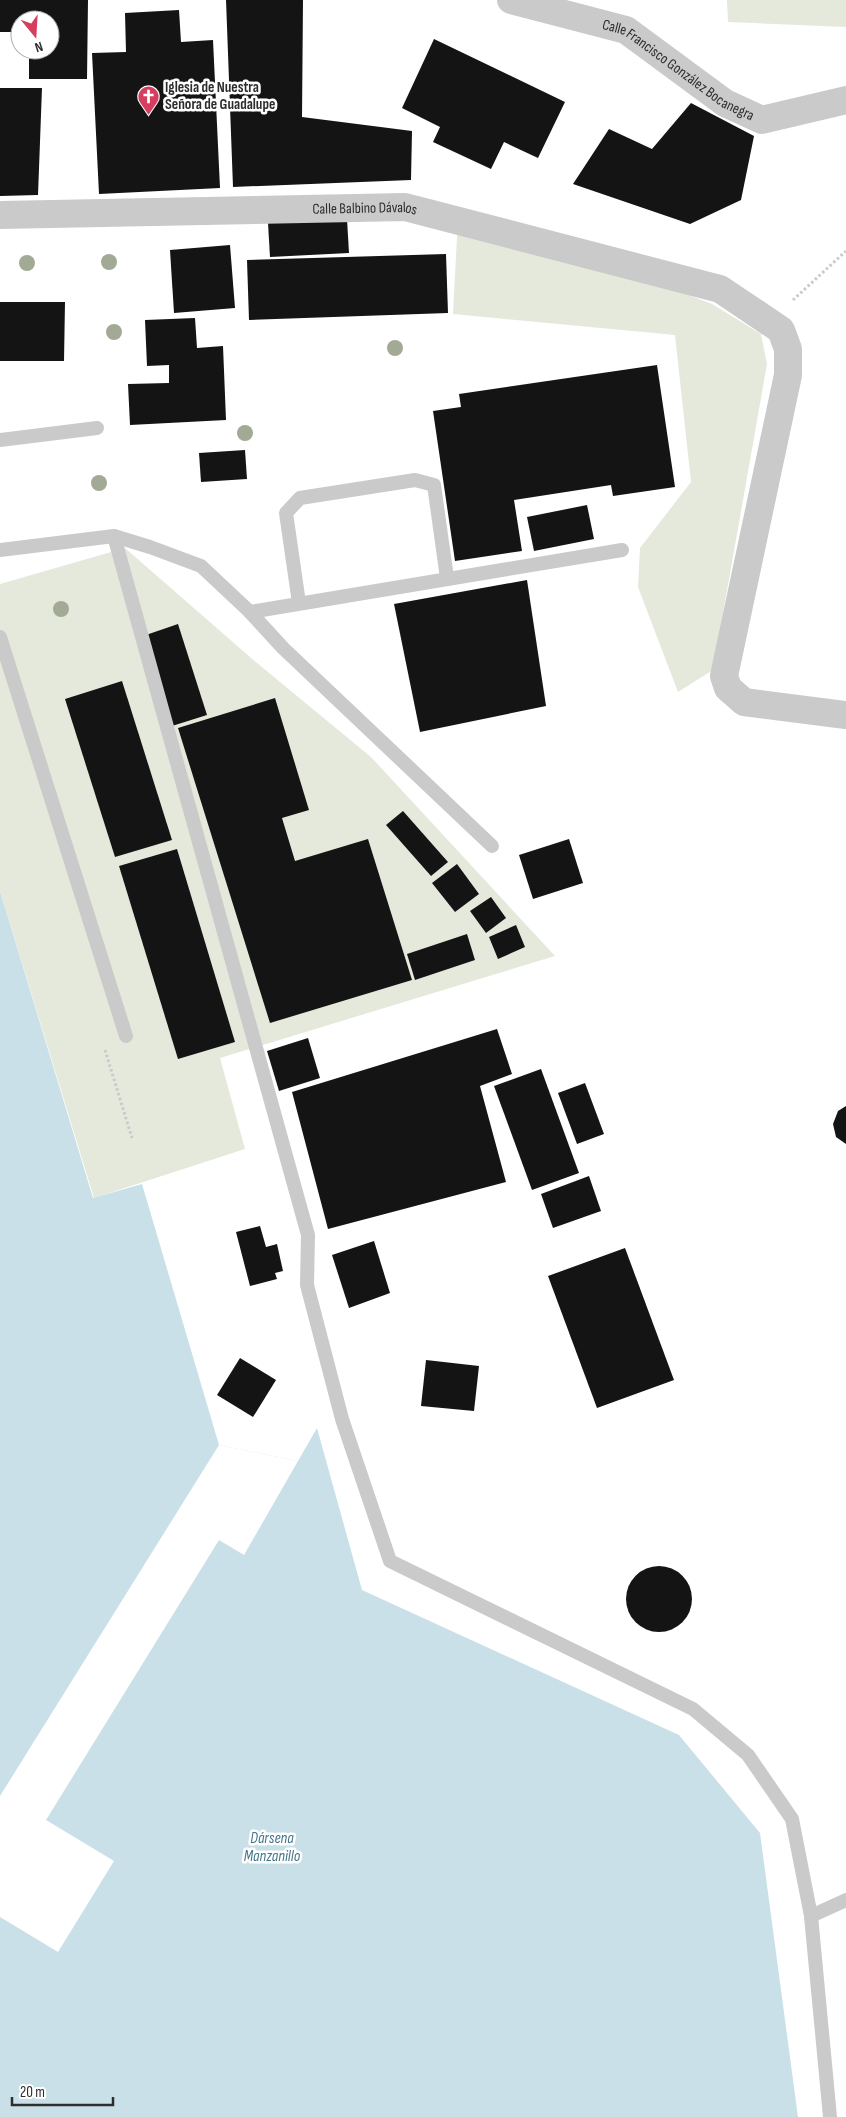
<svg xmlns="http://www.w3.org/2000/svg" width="846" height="2117" font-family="'Sofia Sans Condensed',sans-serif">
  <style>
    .green { fill: #e5e9dc }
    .water { fill: #cae0e8 }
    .pier { fill: #fff }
    .building { fill: #141414 }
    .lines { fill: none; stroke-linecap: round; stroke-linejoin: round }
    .path { stroke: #cacaca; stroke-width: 3; stroke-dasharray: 2.5 2.5; stroke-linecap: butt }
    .lane { stroke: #cacaca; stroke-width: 14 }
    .street { stroke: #cacaca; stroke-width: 28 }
    .tree { fill: #a2aa95 }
    .labels { text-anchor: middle; stroke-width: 5; stroke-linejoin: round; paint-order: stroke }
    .street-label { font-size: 15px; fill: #2d2d2d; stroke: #fff }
    .poi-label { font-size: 15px; font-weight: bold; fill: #2d2d2d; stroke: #fff; text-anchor: start }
    .water-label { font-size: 16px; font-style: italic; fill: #437688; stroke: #fff }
  </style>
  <rect width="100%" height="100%" fill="#fff"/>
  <g class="green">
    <polygon points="727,0 846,0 846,27 728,22"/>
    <polygon points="458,217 601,261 712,304 761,334 767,364 713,670 678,692 638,587 640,548 691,482 675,335 453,314"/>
    <polygon points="125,548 257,663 371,757 555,956 220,1058 245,1149 94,1198 0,891 0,584"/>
  </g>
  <polygon class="water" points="0,891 93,1198 142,1184 219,1445 298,1461 317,1428 362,1590 679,1735 760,1833 798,2117 0,2117"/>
  <polygon class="pier" points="219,1445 298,1461 244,1555 219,1540 46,1820 114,1861 58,1952 0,1917 0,1796"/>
  <g class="building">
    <polygon points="0,0 88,0 87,79 29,79 29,50 50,50 50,20 20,20 20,32 0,32"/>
    <polygon points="226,0 303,0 302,117 412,131 411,180 233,187"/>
    <polygon points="179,10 181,42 213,40 220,188 99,194 92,53 126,52 125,13"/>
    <polygon points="434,39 565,102 538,158 504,142 491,169 433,142 440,127 402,108"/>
    <polygon points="0,88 42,88 38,195 0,196"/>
    <polygon points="691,103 754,136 741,200 690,224 573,184 609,129 652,149"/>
    <polygon points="347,219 349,253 270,257 268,223"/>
    <polygon points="230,245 235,308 174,313 170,250"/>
    <polygon points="446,254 448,313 249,320 247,260"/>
    <polygon points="0,302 65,302 64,361 0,361"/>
    <polygon points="195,318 197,348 223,346 226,420 130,425 128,384 169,383 169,365 147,366 145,320"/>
    <polygon points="657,365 675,487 613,496 611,485 514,500 522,551 455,561 433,411 461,407 459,394"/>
    <polygon points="245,450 247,479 201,482 199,453"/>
    <polygon points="587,505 594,539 534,551 527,517"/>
    <polygon points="527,580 546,706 420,732 394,604"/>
    <polygon points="178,624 207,715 172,726 143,636"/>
    <polygon points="122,681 172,840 115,857 65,699"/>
    <polygon points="275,698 309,810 282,818 295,861 368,839 412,980 270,1023 178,728"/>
    <polygon points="403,811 448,862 431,876 386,825"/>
    <polygon points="569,839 583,883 533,899 519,855"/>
    <polygon points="177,849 235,1042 178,1059 119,866"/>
    <polygon points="457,864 479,894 455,912 432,883"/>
    <polygon points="491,897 506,918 486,933 470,911"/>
    <polygon points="516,925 525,947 498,959 489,937"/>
    <polygon points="467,934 475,960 415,980 407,954"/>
    <polygon points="497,1029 512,1074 480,1086 506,1182 328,1229 292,1092"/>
    <polygon points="308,1038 320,1078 279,1091 267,1051"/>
    <polygon points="541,1069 579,1173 532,1190 494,1086"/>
    <polygon points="585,1083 604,1134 577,1144 558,1093"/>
    <polygon points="846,1106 846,1144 836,1137 833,1124 838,1111"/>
    <polygon points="589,1176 601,1211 553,1228 541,1194"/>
    <polygon points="260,1226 266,1247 277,1244 283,1271 275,1273 277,1279 250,1286 236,1232"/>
    <polygon points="374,1241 390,1293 349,1308 332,1255"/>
    <polygon points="625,1248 674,1380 597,1408 548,1276"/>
    <polygon points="240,1358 276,1380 253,1417 217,1395"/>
    <polygon points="426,1360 479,1366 474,1411 421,1406"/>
    <circle cx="659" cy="1599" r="33"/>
  </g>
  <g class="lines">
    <g class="path">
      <polyline points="793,300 846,251"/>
      <polyline points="105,1050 132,1138"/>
    </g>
    <g class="lane">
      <polyline points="0,440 97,428"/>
      <polyline points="114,536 308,1235 307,1285 342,1419 390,1561 693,1709 748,1755 792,1819 811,1916 830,2117"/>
      <polyline points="0,550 114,536 150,547 201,566 250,612 283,648 492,846"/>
      <polyline points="299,603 286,513 300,498 415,480 434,485 447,578"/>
      <polyline points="250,612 622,550"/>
      <polyline points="0,637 126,1036"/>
      <polyline points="811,1916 846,1900"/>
    </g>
    <g class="street">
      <path id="s1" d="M 511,0 L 626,30 L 725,103 L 762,120 L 846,100"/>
      <path id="s2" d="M 0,215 L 405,207 L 720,289 L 781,330 L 788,349 L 788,375 L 724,676 L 728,688 L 744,702 L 846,715"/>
    </g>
  </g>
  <g class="tree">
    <circle cx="109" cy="262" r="8"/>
    <circle cx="27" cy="263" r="8"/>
    <circle cx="114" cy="332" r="8"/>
    <circle cx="395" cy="348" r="8"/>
    <circle cx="245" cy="433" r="8"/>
    <circle cx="99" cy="483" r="8"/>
    <circle cx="61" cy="609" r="8"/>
  </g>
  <defs>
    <symbol id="church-pin" viewBox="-11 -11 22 30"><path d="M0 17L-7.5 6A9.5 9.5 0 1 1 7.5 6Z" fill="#d53e5e" stroke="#fff"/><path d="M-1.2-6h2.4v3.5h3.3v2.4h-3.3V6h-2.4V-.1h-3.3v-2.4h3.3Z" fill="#fff"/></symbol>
  </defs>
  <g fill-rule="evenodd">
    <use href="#church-pin" x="136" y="84" width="25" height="34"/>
  </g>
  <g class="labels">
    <g class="street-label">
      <text dy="5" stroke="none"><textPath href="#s1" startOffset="184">Calle Francisco González Bocanegra</textPath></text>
      <text dy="5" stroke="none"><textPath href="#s2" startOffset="365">Calle Balbino Dávalos</textPath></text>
    </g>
    <g class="poi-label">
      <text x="165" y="92">Iglesia de Nuestra<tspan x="165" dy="17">Señora de Guadalupe</tspan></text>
    </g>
    <g class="water-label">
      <text x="272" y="1843">Dársena<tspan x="272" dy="18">Manzanillo</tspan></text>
    </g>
  </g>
  <g transform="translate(35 35) rotate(162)"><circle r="24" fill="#ffffff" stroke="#ababab"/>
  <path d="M0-4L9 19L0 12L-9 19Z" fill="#d53e5e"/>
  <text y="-8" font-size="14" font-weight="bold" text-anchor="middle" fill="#2d2d2d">N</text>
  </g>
  <path d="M12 2097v8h101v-8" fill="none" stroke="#2d2d2d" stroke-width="2.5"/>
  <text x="20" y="2097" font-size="15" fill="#2d2d2d" stroke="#ffffff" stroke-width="4" paint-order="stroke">20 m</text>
</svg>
